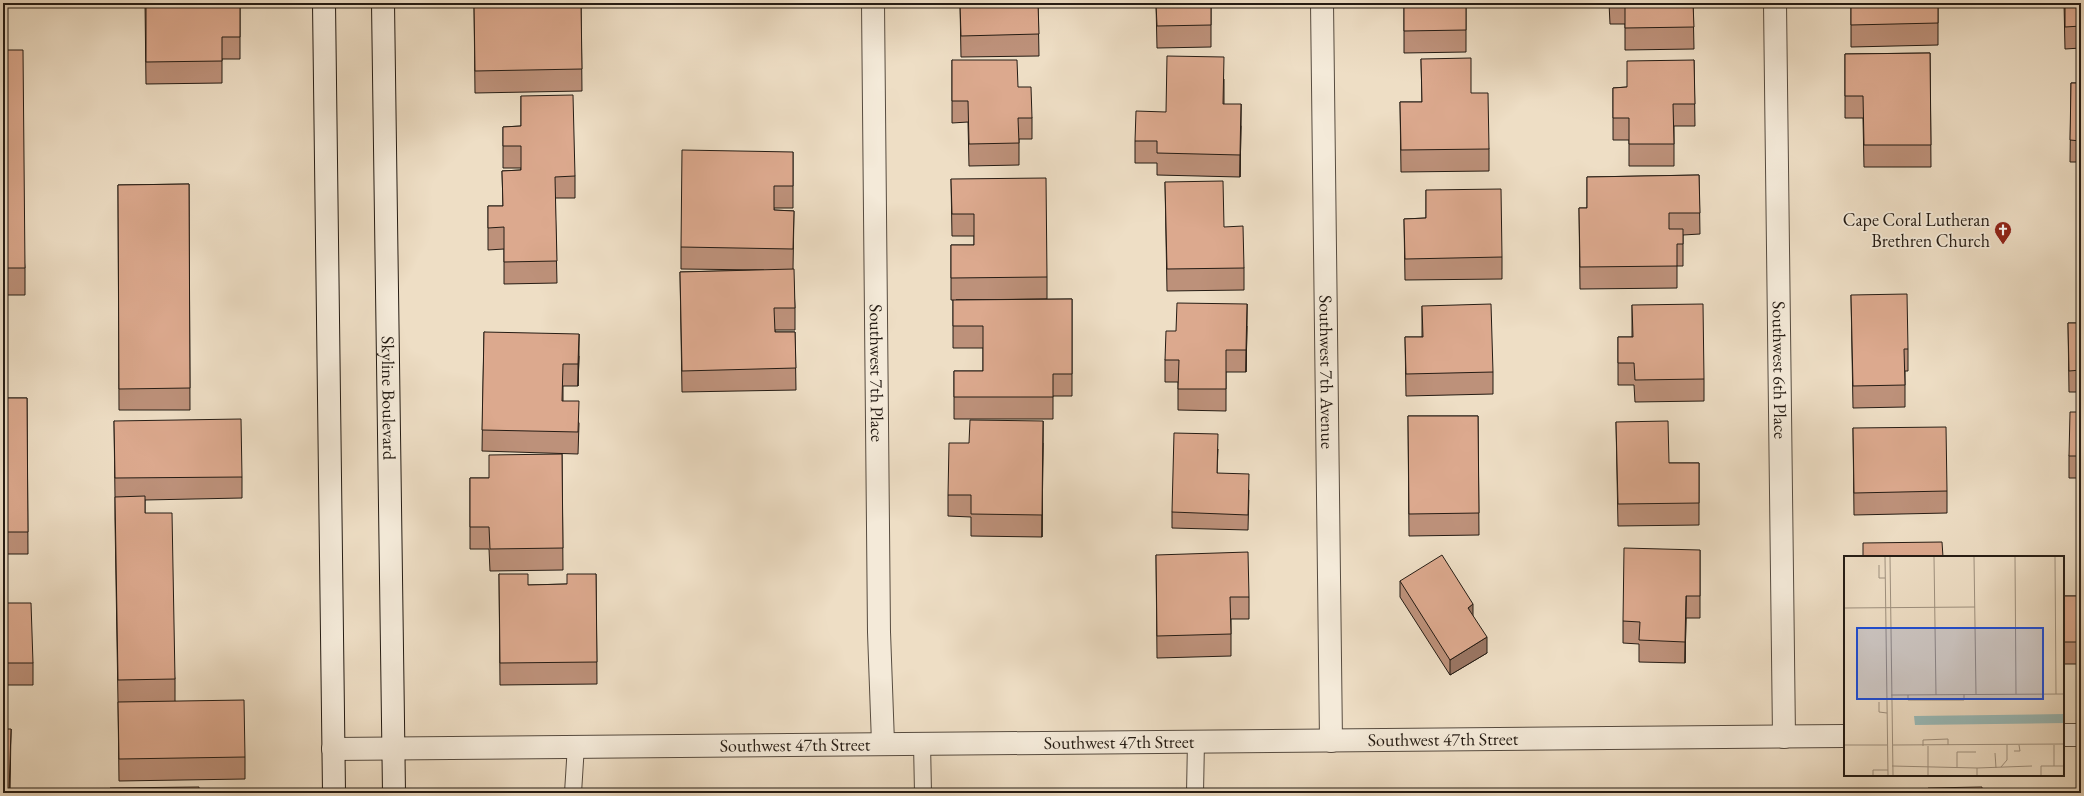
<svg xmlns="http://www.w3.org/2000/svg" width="2084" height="796" font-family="'EB Garamond',serif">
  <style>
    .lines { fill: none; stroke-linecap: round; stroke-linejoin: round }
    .lane-casing { stroke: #574c40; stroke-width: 18 }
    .street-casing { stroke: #574c40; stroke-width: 24 }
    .secondary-casing { stroke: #251c14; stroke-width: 24 }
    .lane { stroke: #f4ead9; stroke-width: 16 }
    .street { stroke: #f4ead9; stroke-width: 22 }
    .secondary { stroke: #f4ead9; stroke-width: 22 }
    .wall { fill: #bd917a; stroke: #251c14 }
    .shaded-wall { fill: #9a7663; stroke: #251c14 }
    .building { fill: #dca98e; stroke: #251c14 }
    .labels { text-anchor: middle; stroke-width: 3.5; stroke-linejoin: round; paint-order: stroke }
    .poi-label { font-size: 18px; fill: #251c14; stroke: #f4ead9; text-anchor: end }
    .street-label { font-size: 18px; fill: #251c14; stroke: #f4ead9 }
    .inset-road { fill: none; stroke: #9e907e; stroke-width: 1 }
    .view { fill: #1d4ed8; fill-opacity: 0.15; stroke: #1d4ed8; stroke-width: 2 }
    .inset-edge { fill: none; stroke: #251c14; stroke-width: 2 }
  </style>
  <rect width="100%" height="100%" fill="#eedec5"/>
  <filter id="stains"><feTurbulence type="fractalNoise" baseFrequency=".005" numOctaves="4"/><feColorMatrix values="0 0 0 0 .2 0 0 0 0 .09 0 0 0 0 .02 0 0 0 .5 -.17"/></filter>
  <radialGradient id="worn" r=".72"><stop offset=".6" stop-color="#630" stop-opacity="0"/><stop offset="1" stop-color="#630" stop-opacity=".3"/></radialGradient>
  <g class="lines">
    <defs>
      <g id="lane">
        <polyline points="922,743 923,793"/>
        <polyline points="573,793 576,745"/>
        <polyline points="1195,793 1196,741"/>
      </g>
      <g id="street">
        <path id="s1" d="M 873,3 L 879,632 L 883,743"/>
        <path id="s2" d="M 1322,3 L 1331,741"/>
        <path id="s3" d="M 1775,3 L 1784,737"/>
        <polyline points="2063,735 2081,735"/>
        <path id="s4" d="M 333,749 L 1845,736"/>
      </g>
      <g id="secondary">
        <polyline points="324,3 334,793"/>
        <path id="s5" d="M 383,3 L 394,793"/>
      </g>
    </defs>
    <use href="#lane" class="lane-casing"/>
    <use href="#street" class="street-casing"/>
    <use href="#secondary" class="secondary-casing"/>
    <use href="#lane" class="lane"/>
    <use href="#street" class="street"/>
    <use href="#secondary" class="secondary"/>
  </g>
  <g class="wall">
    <polygon points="145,3 240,3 240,59 222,59 222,83 146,84"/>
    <polygon points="474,3 581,3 582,91 475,93"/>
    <polygon points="960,3 1038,3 1039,56 961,57"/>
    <polygon points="1156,3 1242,3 1242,6 1211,6 1211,47 1157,48"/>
    <polygon points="1404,3 1466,3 1466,52 1404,53"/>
    <polygon points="1609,3 1693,3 1694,49 1625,50 1625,24 1610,24"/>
    <polygon points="1851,3 1938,3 1938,45 1851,47"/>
    <polygon points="2064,3 2081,3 2081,48 2065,49"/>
    <polygon points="3,50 25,268 25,295 3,295"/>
    <polygon points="1930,53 1931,167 1864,167 1863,118 1845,118 1845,54"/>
    <polygon points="1421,59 1471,93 1489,149 1489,171 1401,172 1400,102 1422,102"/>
    <polygon points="952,60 1018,87 1032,118 1032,139 1019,139 1019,165 969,166 968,122 952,123"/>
    <polygon points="1694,60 1695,126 1674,126 1674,166 1629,166 1629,140 1613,140 1613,88 1627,87"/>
    <polygon points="1224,79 1224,104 1241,126 1240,177 1157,175 1157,163 1135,163 1135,141"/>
    <polygon points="2071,83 2081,83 2081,162 2070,162"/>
    <polygon points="521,96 575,176 575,198 555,198 557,283 504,284 504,249 488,250 488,206 503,206 502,171 521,170 521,168 503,168 503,127 521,126"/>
    <polygon points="793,152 793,208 774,208 774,210 794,211 793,269 795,308 795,330 775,330 775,332 795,332 796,390 682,392 680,272 764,270 681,269 681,247"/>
    <polygon points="2079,173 2081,173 2081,271 2079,195"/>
    <polygon points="1699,175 1700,234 1683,235 1683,266 1677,266 1677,288 1580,289 1579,208 1587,208 1587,177"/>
    <polygon points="951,179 1047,277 1047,299 956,300 1072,299 1072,396 1053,396 1053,419 954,419 954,371 983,371 983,348 953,348 953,300 951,300 951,245 974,245 974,236 952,236"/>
    <polygon points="1165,182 1224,227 1244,268 1244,290 1167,291"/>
    <polygon points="189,184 190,410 119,410 118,185"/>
    <polygon points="1426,190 1502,257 1502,279 1405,280 1404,219 1426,218"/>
    <polygon points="1851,295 1908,349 1908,371 1905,371 1905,407 1853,408"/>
    <polygon points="1632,305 1704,379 1704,401 1635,402 1634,385 1618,385 1618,337 1632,337"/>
    <polygon points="1422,306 1493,372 1493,394 1406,396 1405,337 1422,337"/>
    <polygon points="2068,323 2081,323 2081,392 2069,392"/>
    <polygon points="1247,326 1246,372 1226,372 1226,411 1178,410 1178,382 1165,382 1165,360 1176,331"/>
    <polygon points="484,332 579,356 578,386 563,386 563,401 579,423 578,454 482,451"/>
    <polygon points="3,398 27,398 28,554 3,554"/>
    <polygon points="2081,412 2081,478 2069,478 2069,456"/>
    <polygon points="1408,416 1478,416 1479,535 1409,536"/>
    <polygon points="114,421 242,477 242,498 145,500 145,513 175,679 175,701 245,757 245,779 119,781 118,702 115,519 115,497"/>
    <polygon points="1616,422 1669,463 1699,463 1699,525 1618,526"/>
    <polygon points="1853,428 1947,491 1947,513 1854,515"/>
    <polygon points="1043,443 1042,537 971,536 971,517 948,516 948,495"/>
    <polygon points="1218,449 1217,473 1249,490 1248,530 1172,528 1172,512"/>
    <polygon points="562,454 563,570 490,571 489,549 470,549 470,478 489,478"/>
    <polygon points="2081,546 2081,664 2063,664 2063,596 2077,596"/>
    <polygon points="1700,550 1700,618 1686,618 1685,663 1639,662 1639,644 1623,643 1623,621"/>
    <polygon points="1156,555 1249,597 1249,619 1231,619 1231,656 1157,658"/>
    <polygon points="499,574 528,585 567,584 596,574 597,684 500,685"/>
    <polygon points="1400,581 1473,616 1487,653 1450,675 1400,597"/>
    <polygon points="3,603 33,663 33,685 3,685"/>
  </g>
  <g class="shaded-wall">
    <polygon points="1241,104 1241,126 1240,177 1240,155"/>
    <polygon points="1247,304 1247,326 1246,372 1246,350"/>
    <polygon points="579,334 579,356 578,386 578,364"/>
    <polygon points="1043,421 1043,443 1042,537 1042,515"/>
    <polygon points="1686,596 1686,618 1685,663 1685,642"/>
    <polygon points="1473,604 1473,620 1468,608"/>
    <polygon points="1487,637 1487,653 1450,675 1450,660"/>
    <polygon points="11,729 10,793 9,793"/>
  </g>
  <g class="building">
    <polygon points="146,3 240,3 240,37 222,37 222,61 146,62"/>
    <polygon points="474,3 581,3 582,69 475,71"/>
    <polygon points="960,3 1038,3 1039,34 961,36"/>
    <polygon points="1156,3 1211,3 1211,25 1157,26"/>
    <polygon points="1404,3 1466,3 1466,30 1404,31"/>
    <polygon points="1625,3 1693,3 1694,27 1625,28"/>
    <polygon points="1851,3 1938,3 1938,23 1851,25"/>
    <polygon points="2065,3 2081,3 2081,26 2065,27"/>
    <polygon points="3,50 23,50 25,268 3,268"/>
    <polygon points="1930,53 1931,145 1864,145 1863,96 1845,96 1845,54"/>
    <polygon points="1167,56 1224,57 1223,104 1241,104 1240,155 1157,153 1157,141 1135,141 1136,111 1166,112"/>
    <polygon points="1471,58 1471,93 1488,93 1489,149 1401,150 1400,102 1422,102 1421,59"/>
    <polygon points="952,60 1017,60 1018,87 1031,87 1032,118 1018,118 1019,143 969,144 968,101 952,101"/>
    <polygon points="1694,60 1695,104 1673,104 1674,144 1629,144 1629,118 1613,118 1613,88 1627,87 1627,61"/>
    <polygon points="2071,83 2081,83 2081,141 2070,140"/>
    <polygon points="573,95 575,176 555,177 557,261 504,262 504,227 488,228 488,206 503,206 502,171 521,170 521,146 503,146 503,127 521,126 521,96"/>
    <polygon points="682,150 793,152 793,186 774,186 774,210 794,211 793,249 681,247"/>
    <polygon points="2079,173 2081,173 2081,250"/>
    <polygon points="1699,175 1700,213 1669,213 1669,229 1683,229 1683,244 1677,244 1677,266 1580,267 1579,208 1587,208 1587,177"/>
    <polygon points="1046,178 1047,277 951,278 951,245 974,245 974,214 952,214 951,179"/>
    <polygon points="1223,181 1224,227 1243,226 1244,268 1167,269 1165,182"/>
    <polygon points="189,184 190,388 119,389 118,185"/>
    <polygon points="1501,189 1502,257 1405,259 1404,219 1426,218 1426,190"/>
    <polygon points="794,269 795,308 774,308 775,332 795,332 796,368 682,371 680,272"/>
    <polygon points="1907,294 1908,349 1904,349 1905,385 1853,386 1851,295"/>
    <polygon points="1072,299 1072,374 1053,374 1053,397 954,397 954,371 983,371 983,326 953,326 953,300"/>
    <polygon points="1177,303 1247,304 1246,350 1226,350 1226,389 1178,389 1179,360 1165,360 1166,331 1176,331"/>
    <polygon points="1491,304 1493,372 1406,374 1405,337 1423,337 1422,306"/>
    <polygon points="1703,304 1704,379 1635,380 1634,363 1618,363 1618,337 1633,337 1632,305"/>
    <polygon points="2068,323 2081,323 2081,370 2069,371"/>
    <polygon points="484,332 579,334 578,364 563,364 562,401 579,401 578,432 482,430"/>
    <polygon points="3,398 27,398 28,532 3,532"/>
    <polygon points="2070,412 2081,412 2081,456 2069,456"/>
    <polygon points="1408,416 1478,416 1479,513 1409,514"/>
    <polygon points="241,419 242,477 115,478 114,421"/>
    <polygon points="970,420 1043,421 1042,515 971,514 971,495 948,495 949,443 969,443"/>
    <polygon points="1668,421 1669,463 1699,463 1699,503 1618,504 1616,422"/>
    <polygon points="1946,427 1947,491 1854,493 1853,428"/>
    <polygon points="1174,433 1218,434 1217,473 1249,474 1248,515 1172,512"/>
    <polygon points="562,454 563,548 490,549 489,527 470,527 470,478 489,478 489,455"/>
    <polygon points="145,496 145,513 172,513 175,679 118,680 115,497"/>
    <polygon points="1942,542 1943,557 1863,557 1863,543"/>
    <polygon points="2077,546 2081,546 2081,642 2063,642 2063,596 2077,596"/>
    <polygon points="1624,548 1700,550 1700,596 1686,596 1685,642 1639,640 1640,622 1623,621"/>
    <polygon points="1248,552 1249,597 1230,597 1231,634 1157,636 1156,555"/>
    <polygon points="1442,555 1473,604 1468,608 1487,637 1450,660 1400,581"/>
    <polygon points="499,574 528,574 528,585 567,584 567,574 596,574 597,662 500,663"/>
    <polygon points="3,603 31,603 33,663 3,663"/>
    <polygon points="244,700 245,757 119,759 118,702"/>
    <polygon points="3,729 11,729 9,793 3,793"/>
    <polygon points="199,787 199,793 110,793 110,788"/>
    <polygon points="1982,787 1982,793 1928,793 1928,788"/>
    <rect x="1824" y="789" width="59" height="4"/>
  </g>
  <defs>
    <symbol id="church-pin" viewBox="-11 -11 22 30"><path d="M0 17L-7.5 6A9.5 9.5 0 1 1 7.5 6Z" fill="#8f2418" stroke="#f4ead9"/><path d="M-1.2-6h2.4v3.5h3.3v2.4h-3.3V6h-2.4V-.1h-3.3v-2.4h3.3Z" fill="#fff"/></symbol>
  </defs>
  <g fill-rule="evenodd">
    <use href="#church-pin" x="1993" y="220" width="20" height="27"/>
  </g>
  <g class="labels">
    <g class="poi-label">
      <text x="1990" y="226">Cape Coral Lutheran<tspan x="1990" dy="21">Brethren Church</tspan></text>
    </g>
    <g class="street-label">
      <text dy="6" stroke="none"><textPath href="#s3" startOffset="367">Southwest 6th Place</textPath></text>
      <text dy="6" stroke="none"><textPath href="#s2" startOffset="369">Southwest 7th Avenue</textPath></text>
      <text dy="6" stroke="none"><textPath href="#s1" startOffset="370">Southwest 7th Place</textPath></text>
      <text dy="6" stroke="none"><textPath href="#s5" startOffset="395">Skyline Boulevard</textPath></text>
      <text dy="6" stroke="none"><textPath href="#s4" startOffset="1110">Southwest 47th Street</textPath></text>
      <text dy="6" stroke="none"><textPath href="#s4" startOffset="786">Southwest 47th Street</textPath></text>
      <text dy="6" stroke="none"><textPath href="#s4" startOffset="462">Southwest 47th Street</textPath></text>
    </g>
  </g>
  <g transform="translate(1844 556)">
    <rect width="220" height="220" fill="#eedec5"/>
    <path d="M 220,158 L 220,167 L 71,169 L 70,160 Z" fill="#9abbb9"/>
    <path class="inset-road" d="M 41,1 L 44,219M 46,1 L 49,219M 90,1 L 92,139M 130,1 L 132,138M 171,1 L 172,138M 211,1 L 212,138M 35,9 L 35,22 L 41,22M 0,52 L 131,51M 47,139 L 220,138M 64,139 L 64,144 L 120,144 L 120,138M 35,146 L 35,156 L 43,157M 0,189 L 43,189M 49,189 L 220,188M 210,189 L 210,210 L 220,210M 79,190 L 79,184 L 104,183 L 104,189M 84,190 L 84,219M 170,195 L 176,195 L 175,189M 151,197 L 152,212M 48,210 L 133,212 L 133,219M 113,211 L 113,196 L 132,196M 157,211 L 163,204 L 163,189M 133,212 L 188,210M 29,219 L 29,214 L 44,214M 197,219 L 197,210 L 210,210"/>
    <path class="view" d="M 13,72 L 199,72 L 199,143 L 13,143 Z"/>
    <rect width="220" height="220" class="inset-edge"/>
  </g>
  <rect width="2084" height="796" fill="none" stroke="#eedec5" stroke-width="16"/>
  <rect x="4" y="4" width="2076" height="788" fill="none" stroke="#251c14" stroke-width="2"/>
  <rect x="8" y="8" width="2068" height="780" fill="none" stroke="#251c14"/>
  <rect width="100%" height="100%" filter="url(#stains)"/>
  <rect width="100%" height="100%" fill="url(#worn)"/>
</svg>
